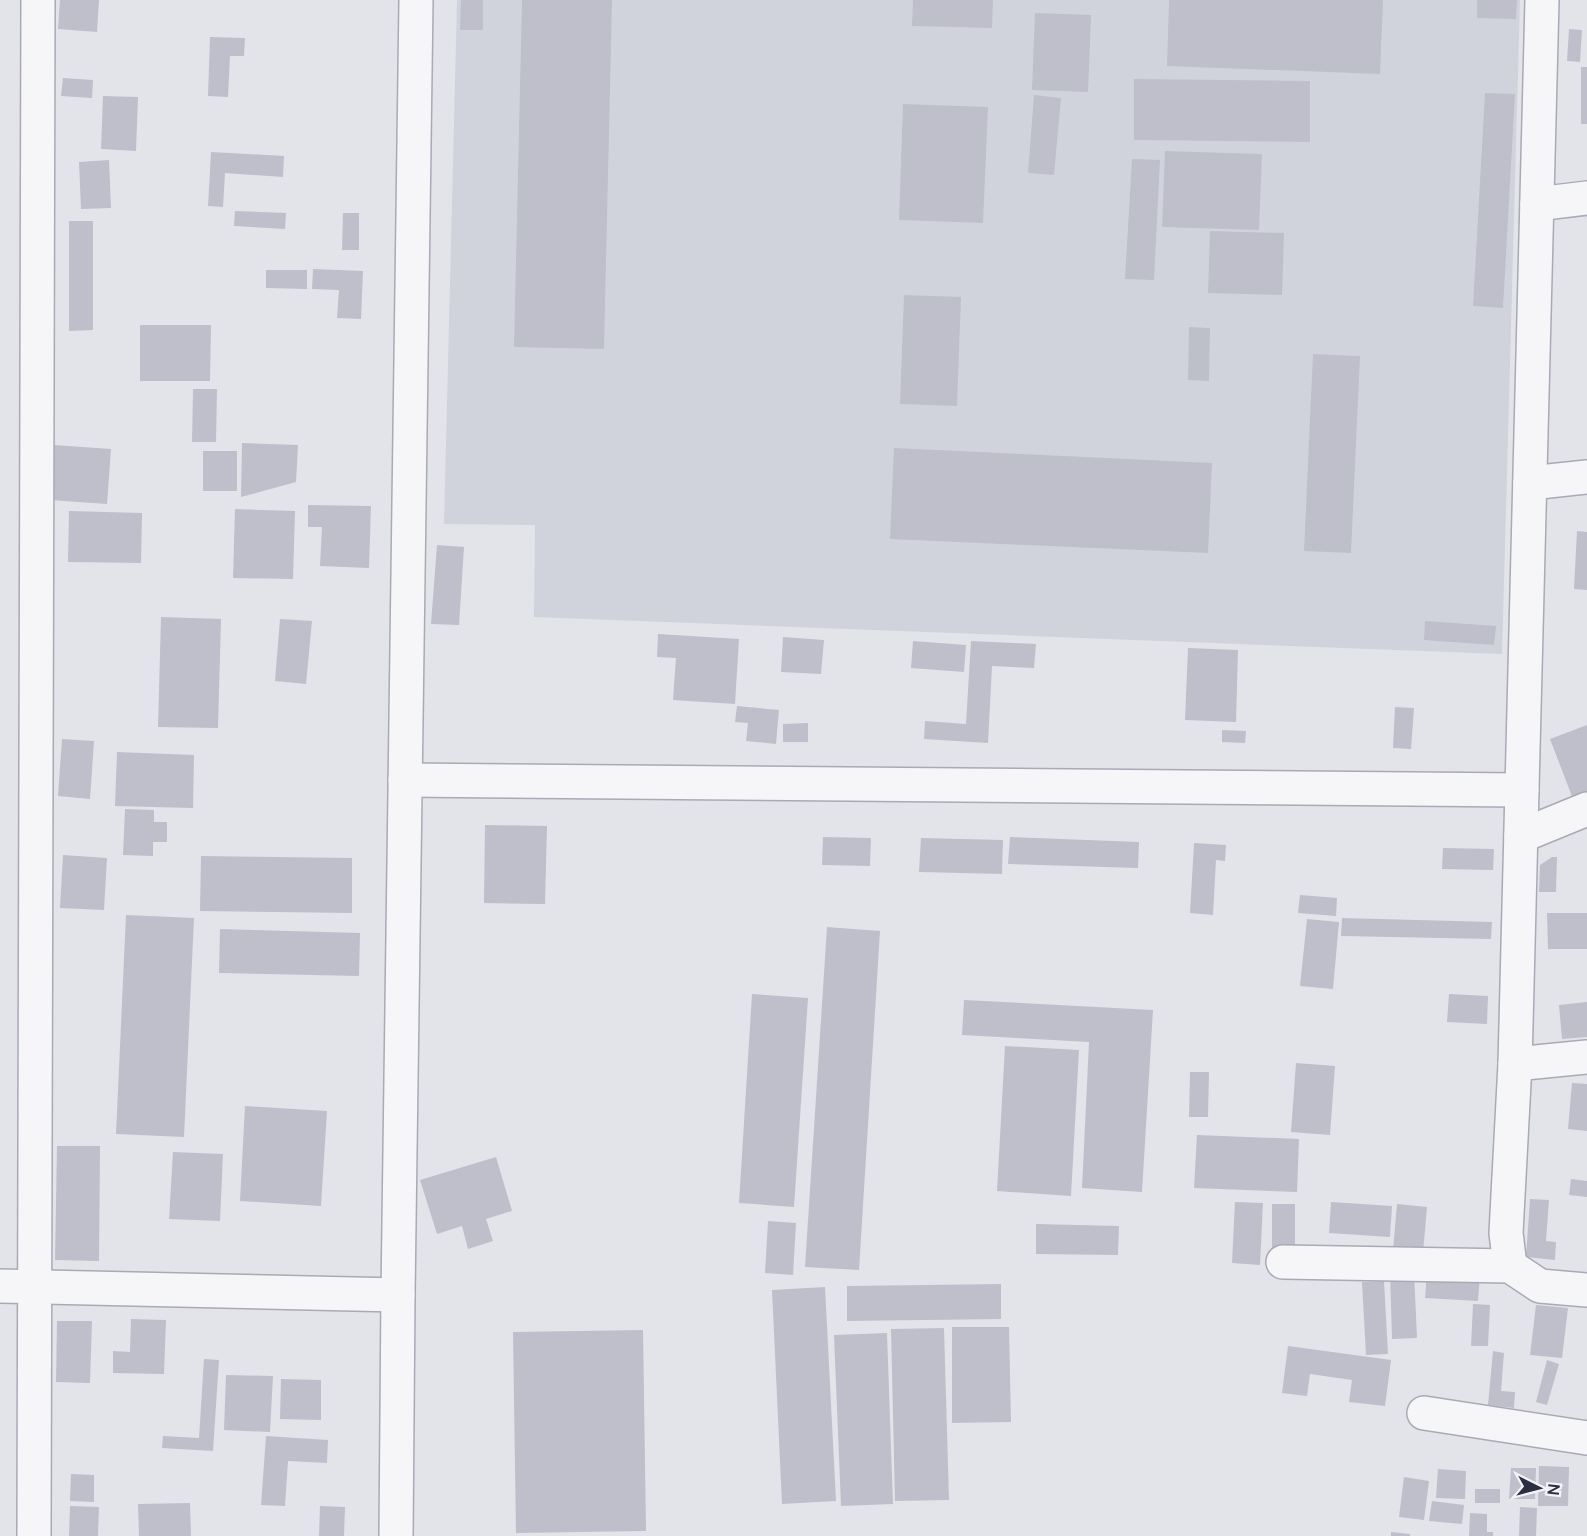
<svg xmlns="http://www.w3.org/2000/svg" width="1587" height="1536" font-family="Manrope,sans-serif">
  <style>
    .built { fill: #d1d3dc }
    .building { fill: #bebfca }
    .lines { fill: none; stroke-linecap: round; stroke-linejoin: round }
    .minor-casing { stroke: #a8aab4; stroke-width: 36 }
    .minor { stroke: #f6f6f9; stroke-width: 33 }
  </style>
  <rect width="100%" height="100%" fill="#e3e4ea"/>
  <polygon class="built" points="457,0 1520,0 1502,654 534,617 535,525 444,524"/>
  <g class="building">
    <polygon points="60,0 99,0 97,32 58,29"/>
    <polygon points="461,0 483,0 483,30 460,30"/>
    <polygon points="522,0 612,0 604,349 514,347"/>
    <polygon points="913,0 993,0 992,28 912,26"/>
    <polygon points="1169,0 1383,0 1380,74 1167,66"/>
    <polygon points="1477,0 1517,0 1516,19 1477,18"/>
    <polygon points="1035,13 1091,15 1088,92 1032,90"/>
    <polygon points="1569,29 1582,30 1580,62 1567,61"/>
    <polygon points="210,37 245,38 244,56 230,56 228,97 208,96"/>
    <rect x="1581" y="67" width="6" height="57"/>
    <polygon points="63,78 93,80 92,98 61,96"/>
    <polygon points="1134,79 1310,81 1310,142 1134,140"/>
    <polygon points="1485,93 1515,94 1503,308 1473,306"/>
    <polygon points="1034,95 1061,98 1054,175 1028,173"/>
    <polygon points="103,96 138,97 136,151 101,149"/>
    <polygon points="903,104 988,107 983,223 899,220"/>
    <polygon points="1165,151 1262,154 1259,230 1162,227"/>
    <polygon points="211,152 284,156 283,177 225,173 223,207 208,206"/>
    <polygon points="1132,159 1160,160 1154,280 1125,279"/>
    <polygon points="109,160 111,208 81,209 79,162"/>
    <polygon points="235,211 286,213 285,229 234,226"/>
    <polygon points="343,213 359,213 359,250 342,250"/>
    <polygon points="69,221 93,221 93,330 69,331"/>
    <polygon points="1210,231 1284,233 1282,295 1208,293"/>
    <polygon points="313,269 363,271 361,319 337,318 339,290 312,289"/>
    <polygon points="266,270 307,270 307,289 266,288"/>
    <polygon points="904,295 961,297 957,406 900,404"/>
    <polygon points="140,325 211,325 210,381 140,381"/>
    <polygon points="1189,327 1210,328 1209,381 1188,380"/>
    <polygon points="1313,354 1360,356 1351,553 1304,551"/>
    <polygon points="193,389 217,389 216,442 192,442"/>
    <polygon points="242,443 298,445 296,482 241,497"/>
    <polygon points="54,445 111,449 107,504 50,500"/>
    <polygon points="894,448 1212,463 1208,553 890,539"/>
    <rect x="203" y="451" width="34" height="40"/>
    <polygon points="308,505 371,506 369,568 320,566 322,527 308,527"/>
    <polygon points="235,509 295,511 293,579 233,578"/>
    <polygon points="69,511 142,513 141,563 68,562"/>
    <polygon points="1577,531 1587,532 1587,590 1574,589"/>
    <polygon points="437,545 464,547 459,625 431,624"/>
    <polygon points="161,617 221,619 218,728 158,727"/>
    <polygon points="280,619 312,621 306,684 275,681"/>
    <polygon points="1425,621 1496,626 1494,645 1424,640"/>
    <polygon points="658,634 739,639 735,704 673,700 676,658 657,657"/>
    <polygon points="783,637 824,640 821,674 781,672"/>
    <polygon points="913,641 966,645 964,672 911,668"/>
    <polygon points="971,641 1036,644 1034,668 992,666 988,743 924,739 925,721 966,724"/>
    <polygon points="1188,648 1238,650 1236,722 1185,720"/>
    <polygon points="737,706 779,710 776,744 746,741 748,723 735,722"/>
    <polygon points="1395,707 1414,708 1411,749 1393,748"/>
    <polygon points="808,723 808,742 783,742 783,724"/>
    <polygon points="1587,725 1587,794 1573,799 1550,739"/>
    <polygon points="1222,730 1246,731 1245,743 1222,742"/>
    <polygon points="62,739 94,741 90,799 58,796"/>
    <polygon points="117,752 194,755 193,808 115,806"/>
    <polygon points="125,809 154,810 154,822 167,822 167,842 153,842 153,856 123,855"/>
    <polygon points="485,825 547,826 545,904 484,903"/>
    <polygon points="823,837 871,838 870,866 822,865"/>
    <polygon points="1010,837 1139,842 1138,868 1008,864"/>
    <polygon points="921,838 1003,840 1002,874 919,872"/>
    <polygon points="1194,843 1226,845 1225,861 1216,860 1213,915 1190,913"/>
    <polygon points="1443,848 1494,849 1493,870 1442,869"/>
    <polygon points="63,855 107,858 104,910 60,908"/>
    <polygon points="201,856 352,858 352,913 200,911"/>
    <polygon points="1552,857 1557,857 1556,892 1539,892 1540,865"/>
    <polygon points="1300,895 1337,898 1336,916 1298,913"/>
    <polygon points="1547,913 1587,913 1587,949 1548,949"/>
    <polygon points="126,915 194,918 184,1137 116,1134"/>
    <polygon points="1342,918 1492,922 1491,939 1341,936"/>
    <polygon points="1307,919 1339,922 1333,989 1300,986"/>
    <polygon points="827,927 880,931 859,1270 805,1267"/>
    <polygon points="220,929 360,933 359,976 219,973"/>
    <polygon points="752,994 808,998 794,1207 739,1203"/>
    <polygon points="1449,994 1488,996 1487,1024 1447,1022"/>
    <polygon points="964,1000 1153,1010 1142,1192 1082,1188 1089,1042 962,1035"/>
    <polygon points="1587,1002 1587,1037 1562,1039 1559,1005"/>
    <polygon points="1005,1046 1079,1050 1071,1196 997,1191"/>
    <polygon points="1296,1063 1335,1066 1330,1135 1291,1132"/>
    <polygon points="1190,1072 1209,1072 1208,1117 1189,1117"/>
    <polygon points="1572,1083 1587,1084 1587,1131 1568,1129"/>
    <polygon points="245,1106 327,1111 321,1206 240,1201"/>
    <polygon points="1197,1135 1299,1139 1297,1192 1194,1188"/>
    <polygon points="57,1146 100,1146 99,1261 55,1260"/>
    <polygon points="173,1152 223,1154 220,1221 169,1219"/>
    <polygon points="496,1157 512,1211 486,1219 493,1241 468,1249 462,1226 437,1234 420,1180"/>
    <polygon points="1571,1179 1587,1181 1587,1197 1569,1195"/>
    <polygon points="1530,1199 1549,1200 1546,1241 1556,1242 1555,1260 1526,1257"/>
    <polygon points="1235,1202 1263,1203 1260,1265 1232,1263"/>
    <polygon points="1331,1202 1392,1206 1390,1237 1329,1233"/>
    <rect x="1272" y="1204" width="23" height="48"/>
    <polygon points="1397,1204 1427,1207 1423,1253 1393,1250"/>
    <polygon points="768,1221 796,1223 793,1275 765,1273"/>
    <polygon points="1036,1224 1119,1226 1118,1255 1036,1254"/>
    <polygon points="1414,1271 1417,1338 1392,1339 1390,1272"/>
    <polygon points="1427,1271 1480,1274 1478,1301 1425,1298"/>
    <polygon points="1384,1281 1388,1354 1366,1355 1362,1282"/>
    <polygon points="1001,1284 1001,1319 847,1321 847,1286"/>
    <polygon points="825,1287 836,1501 782,1504 772,1290"/>
    <polygon points="1473,1304 1490,1305 1488,1346 1471,1346"/>
    <polygon points="1536,1305 1568,1308 1562,1358 1530,1355"/>
    <polygon points="131,1319 166,1320 164,1374 113,1373 113,1351 130,1352"/>
    <polygon points="57,1321 92,1321 90,1383 56,1382"/>
    <polygon points="952,1327 1009,1327 1011,1422 952,1423"/>
    <polygon points="944,1328 949,1500 895,1501 891,1329"/>
    <polygon points="643,1330 646,1531 516,1533 513,1332"/>
    <polygon points="887,1333 893,1504 841,1506 834,1335"/>
    <polygon points="1288,1346 1391,1360 1385,1406 1349,1402 1352,1380 1310,1374 1307,1396 1282,1393"/>
    <polygon points="1493,1351 1504,1353 1501,1391 1515,1392 1514,1408 1488,1405"/>
    <polygon points="204,1359 219,1360 213,1451 162,1448 163,1436 199,1438"/>
    <polygon points="1547,1360 1559,1364 1547,1405 1536,1402"/>
    <polygon points="226,1375 273,1376 270,1432 224,1430"/>
    <polygon points="281,1379 321,1380 321,1420 280,1419"/>
    <polygon points="266,1436 328,1440 327,1463 288,1461 285,1506 261,1505"/>
    <polygon points="1539,1466 1569,1467 1568,1506 1538,1506"/>
    <polygon points="1511,1468 1536,1468 1535,1499 1509,1499"/>
    <polygon points="1438,1469 1466,1471 1465,1499 1436,1498"/>
    <polygon points="71,1474 94,1475 94,1502 70,1501"/>
    <polygon points="1404,1477 1429,1481 1424,1520 1399,1517"/>
    <rect x="1475" y="1489" width="25" height="14"/>
    <polygon points="1432,1501 1464,1505 1462,1524 1429,1521"/>
    <polygon points="190,1503 191,1536 139,1536 138,1504"/>
    <polygon points="70,1506 99,1507 98,1536 69,1536"/>
    <polygon points="320,1506 345,1507 344,1536 319,1536"/>
    <polygon points="1520,1507 1537,1508 1536,1536 1519,1536"/>
    <polygon points="1470,1513 1487,1514 1487,1532 1493,1532 1493,1536 1469,1536"/>
    <polygon points="1391,1532 1410,1534 1410,1536 1391,1536"/>
  </g>
  <g class="lines">
    <defs>
      <g id="minor">
        <polyline points="1537,204 1587,198"/>
        <polyline points="1530,483 1587,477"/>
        <polyline points="405,780 1522,790"/>
        <polyline points="1521,836 1587,809"/>
        <polyline points="1515,1064 1587,1057"/>
        <polyline points="1283,1262 1510,1266 1540,1286 1587,1290"/>
        <polyline points="1510,1266 1506,1233 1515,1064 1542,0"/>
        <polyline points="0,1286 398,1295"/>
        <polyline points="1424,1413 1587,1438"/>
        <polyline points="34,1536 38,0"/>
        <polyline points="396,1536 398,1295 416,0"/>
      </g>
    </defs>
    <use href="#minor" class="minor-casing"/>
    <use href="#minor" class="minor"/>
  </g>
  <g transform="translate(1539 1488) rotate(96)" stroke="#f3f4f8" stroke-width="4.5" paint-order="stroke">
  <path d="M0-4.5L10 22L0 15L-10 22Z" fill="#2c2e41"/>
  <text y="-9" font-size="16" font-weight="bold" text-anchor="middle" fill="#2c2e41">N</text>
  </g>
</svg>
